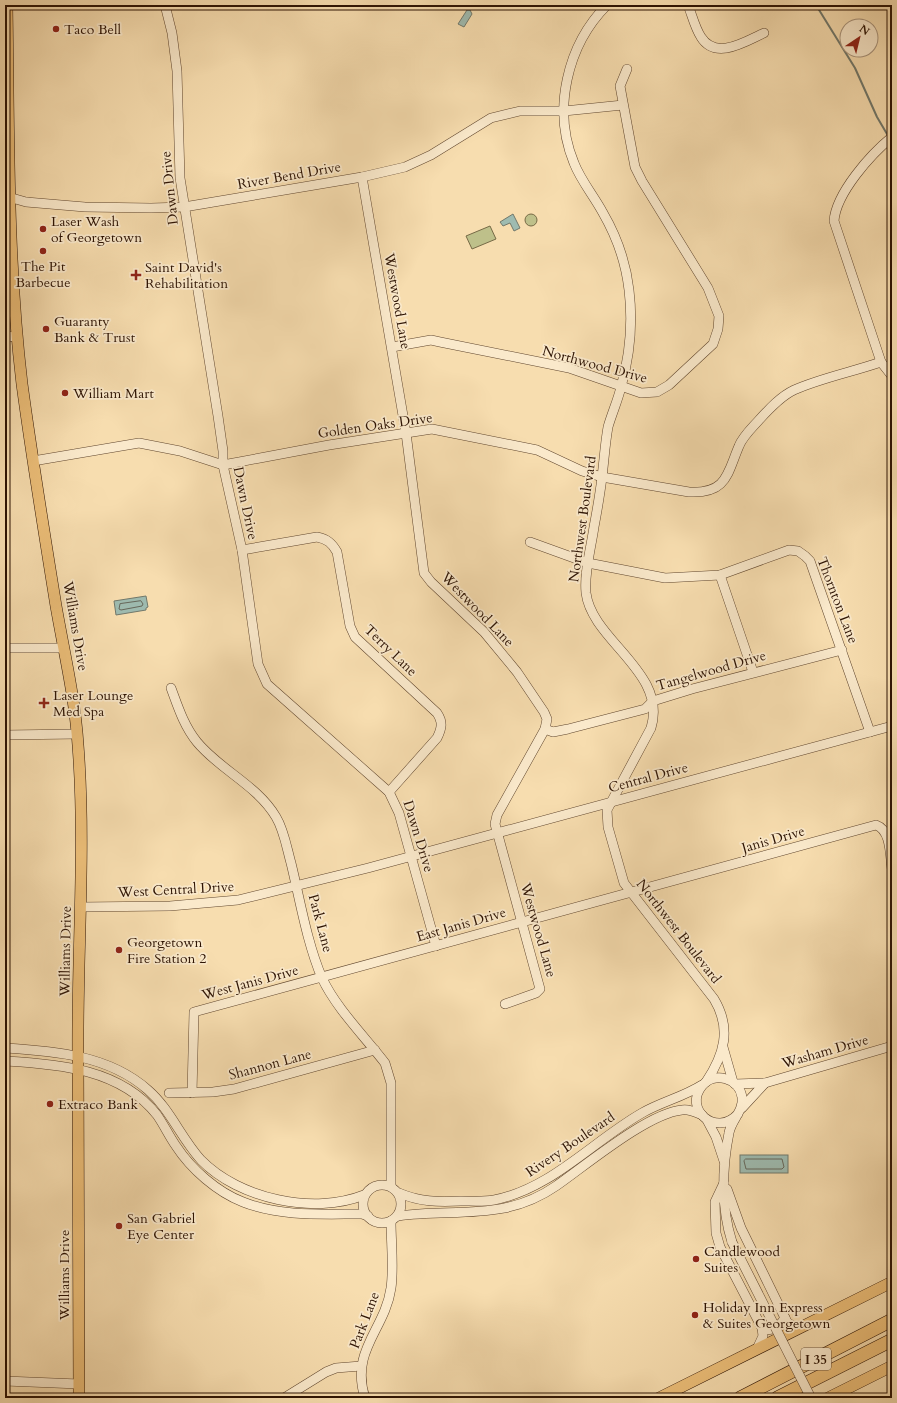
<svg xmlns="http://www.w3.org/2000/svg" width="897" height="1403" font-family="Cardo,serif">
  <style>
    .green { fill: #bec08a; stroke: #766a46 }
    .water { fill: #9ebbb0; stroke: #71786b }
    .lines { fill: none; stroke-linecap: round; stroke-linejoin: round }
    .shore { stroke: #66675a; stroke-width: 1 }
    .stream { stroke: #71786b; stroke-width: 2 }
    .minor-casing { stroke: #60462e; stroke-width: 10 }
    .major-casing { stroke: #2d1303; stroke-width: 12 }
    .highway-casing { stroke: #2d1303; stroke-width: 14 }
    .minor { stroke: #fae9cb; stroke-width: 9 }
    .major { stroke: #ecbe78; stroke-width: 11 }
    .highway { stroke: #ecbe78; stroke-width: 13 }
    .minor-bridge-casing { stroke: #60462e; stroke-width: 10; stroke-linecap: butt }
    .minor-bridge { stroke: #fae9cb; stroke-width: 9 }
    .poi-dot { fill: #8f2418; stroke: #fae9cb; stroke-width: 1.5 }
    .labels { text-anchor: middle; stroke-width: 3.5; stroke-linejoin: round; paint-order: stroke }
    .shield { fill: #fae9cb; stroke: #6a533f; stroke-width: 1 }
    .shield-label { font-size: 13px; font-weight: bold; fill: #2d1303 }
    .poi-label { font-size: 14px; fill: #2d1303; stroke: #fae9cb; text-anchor: start }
    .street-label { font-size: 14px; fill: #2d1303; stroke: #fae9cb }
  </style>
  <rect width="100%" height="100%" fill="#f7ddaf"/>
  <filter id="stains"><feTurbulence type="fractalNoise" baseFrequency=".005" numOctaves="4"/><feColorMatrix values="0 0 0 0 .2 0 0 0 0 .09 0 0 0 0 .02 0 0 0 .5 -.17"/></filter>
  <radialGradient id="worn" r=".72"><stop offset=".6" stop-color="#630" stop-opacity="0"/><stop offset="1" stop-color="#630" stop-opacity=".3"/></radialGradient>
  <g class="green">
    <circle cx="531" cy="220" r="6"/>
    <polygon points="490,226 496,239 472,249 466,236"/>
  </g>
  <g class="water">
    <polygon points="467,10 470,10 472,14 464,27 458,24"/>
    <polygon points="513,214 520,228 514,231 510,223 503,226 500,222"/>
    <polygon points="146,596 148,607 146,608 146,610 116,615 114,601"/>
    <rect x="740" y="1155" width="48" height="18"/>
  </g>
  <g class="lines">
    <g class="shore">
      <polygon points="141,601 143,604 142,606 121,610 119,609 120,604"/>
      <polygon points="746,1159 782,1159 784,1167 782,1169 746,1169 744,1161"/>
    </g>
    <polyline class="stream" points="816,5 855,68 877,117 887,134"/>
    <defs>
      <g id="minor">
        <polyline points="165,5 172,33 177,71 180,178 218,416 223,451 223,465 242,550 258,664 267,684 389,792 399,813 436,946"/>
        <path d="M 607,5 C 567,45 552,110 574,163 C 581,181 594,196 603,213 C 617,237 626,264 629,290 C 633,323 630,355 621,387 C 618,400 612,413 608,427 C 605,444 604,461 602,477 C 600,494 597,511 594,527 C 591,548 584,572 586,593 C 592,641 668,672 651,728 L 607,810 L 608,827 L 624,883 L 714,999 C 732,1029 724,1055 706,1082"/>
        <path d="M 688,5 C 692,15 695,28 701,37 C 716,61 746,41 764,33"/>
        <path d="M 892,137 C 871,154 836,193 834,221 L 881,362 L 892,376"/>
        <polyline points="362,177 406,433 424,573 431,582 484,632 517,672 544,712 547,719 545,729 497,815 495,824 540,989 536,993 505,1004"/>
        <polyline points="5,196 26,202 85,207 151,208 184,207 362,177 405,167 431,155 491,118 520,111 564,111 623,105"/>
        <polyline points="5,337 17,336"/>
        <polyline points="392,347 431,340 440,342 569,368 641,393 657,392 669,385 713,344 718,329 719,316 708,288 642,181 635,167 620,86 627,69"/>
        <path d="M 33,461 L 139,443 L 180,451 L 223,465 L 329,445 L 432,429 L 537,450 L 582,471 L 602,477 L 689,492 C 727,494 727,474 739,446 C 743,436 752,428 759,420 C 769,409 781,396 794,390 C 821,378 852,372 881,362"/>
        <polyline points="530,542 588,563 665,578 720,575 789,550 798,551 805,556 810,561 870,732"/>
        <path d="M 242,550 L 317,537 C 327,539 332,543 337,552 L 350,626 L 355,637 L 437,713 C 443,722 442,728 437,738 L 389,792"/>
        <polyline points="720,575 753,672"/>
        <polyline points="5,648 64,648"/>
        <path d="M 171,688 C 178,707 184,726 197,742 C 220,770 257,785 276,817 C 284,830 287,849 291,863 C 300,900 307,943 322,978 C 336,1008 365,1037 385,1063 L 391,1083 L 391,1186"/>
        <polyline points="545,729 553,732 568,729 645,709 653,701 692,689 842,650"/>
        <polyline points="5,735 77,734"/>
        <polyline points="80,907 170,906 238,900 368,868 892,726"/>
        <polyline points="723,1047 733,1082"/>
        <path d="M 5,1048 C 54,1051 109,1055 148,1090 C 170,1109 181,1138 201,1160 C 239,1199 314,1215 364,1195"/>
        <path d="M 5,1061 C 59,1064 121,1069 157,1115 C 164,1125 169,1136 176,1146 C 191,1169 217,1192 243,1202 C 281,1217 322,1214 362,1214 L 368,1216"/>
        <polyline points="735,1084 765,1083 892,1046"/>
        <polyline points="169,1093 213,1092 234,1089 375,1050"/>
        <path d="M 192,1093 L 194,1012 L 876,825 C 891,830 890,855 892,869"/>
        <polyline points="742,1108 765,1083"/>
        <polyline points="707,1120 716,1137 724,1161"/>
        <polyline points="724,1183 715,1202 716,1233 720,1247 762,1328 763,1336 757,1349"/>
        <circle cx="382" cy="1204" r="19"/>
        <polyline points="727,1189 741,1228 787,1322 797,1329"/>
        <path d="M 399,1193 C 420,1202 438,1202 461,1201 C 472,1201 484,1202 494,1200 C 551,1189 593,1141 642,1113 C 661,1102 683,1097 702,1085"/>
        <path d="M 398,1216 C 455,1208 504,1222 556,1186 C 585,1166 648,1113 682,1110 C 689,1109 695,1112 702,1115"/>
        <path d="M 732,1242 C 721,1208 722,1167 729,1133 C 731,1120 744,1111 742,1097 C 739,1078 714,1071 702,1086 C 683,1109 716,1138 738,1114"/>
        <path d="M 762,1328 C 772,1333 780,1326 785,1318"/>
        <polyline points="5,1381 79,1384"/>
        <polyline points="284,1398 326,1372 336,1368 361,1366"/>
        <path d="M 365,1398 C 350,1350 385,1330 391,1288 C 394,1267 391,1243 391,1221"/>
      </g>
      <g id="major">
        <path d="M 7,5 C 9,131 7,258 22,384 C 32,458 44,532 56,606 C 64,652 75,698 78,745 C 86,848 77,951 78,1054 C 79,1168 78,1283 79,1398"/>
        <polyline points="659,1398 892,1282"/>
        <polyline points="828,1398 892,1366"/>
      </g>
      <g id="highway">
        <polyline points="740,1398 892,1320"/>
        <polyline points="777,1398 892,1340"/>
      </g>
    </defs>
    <use href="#minor" class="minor-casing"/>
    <use href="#major" class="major-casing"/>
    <use href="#highway" class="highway-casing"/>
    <use href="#minor" class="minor"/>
    <use href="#major" class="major"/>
    <use href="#highway" class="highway"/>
    <defs>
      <polyline id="minor-bridge" points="732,1242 811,1398"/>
    </defs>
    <use href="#minor-bridge" class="minor-bridge-casing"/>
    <use href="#minor-bridge" class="minor-bridge"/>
  </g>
  <g class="poi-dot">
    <circle cx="56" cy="29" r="4"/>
    <circle cx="43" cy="229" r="4"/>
    <circle cx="43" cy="251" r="4"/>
    <path d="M134 269h4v4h4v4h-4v4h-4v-4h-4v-4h4z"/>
    <circle cx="46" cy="329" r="4"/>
    <circle cx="65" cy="393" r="4"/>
    <path d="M42 697h4v4h4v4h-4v4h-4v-4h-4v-4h4z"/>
    <circle cx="119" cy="950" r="4"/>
    <circle cx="50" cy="1104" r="4"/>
    <circle cx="119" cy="1226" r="4"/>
    <circle cx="696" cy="1259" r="4"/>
    <circle cx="695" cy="1315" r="4"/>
  </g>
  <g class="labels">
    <rect class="shield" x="801" y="1348" width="30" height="22" rx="3"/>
    <g class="shield-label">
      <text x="816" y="1364">I 35</text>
    </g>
    <g class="poi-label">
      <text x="64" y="34">Taco Bell</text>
      <text x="51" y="226">Laser Wash<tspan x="51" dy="16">of Georgetown</tspan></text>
      <text x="43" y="271" text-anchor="middle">The Pit<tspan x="43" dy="16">Barbecue</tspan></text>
      <text x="145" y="272">Saint David's<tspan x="145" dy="16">Rehabilitation</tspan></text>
      <text x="54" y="326">Guaranty<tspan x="54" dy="16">Bank &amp; Trust</tspan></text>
      <text x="73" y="398">William Mart</text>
      <text x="53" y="700">Laser Lounge<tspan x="53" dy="16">Med Spa</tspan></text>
      <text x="127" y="947">Georgetown<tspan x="127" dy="16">Fire Station 2</tspan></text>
      <text x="58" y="1109">Extraco Bank</text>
      <text x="127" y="1223">San Gabriel<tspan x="127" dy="16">Eye Center</tspan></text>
      <text x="704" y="1256">Candlewood<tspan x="704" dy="16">Suites</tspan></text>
      <text x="703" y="1312">Holiday Inn Express<tspan x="703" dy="16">&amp; Suites Georgetown</tspan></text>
    </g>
    <g class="street-label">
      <text transform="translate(289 175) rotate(-10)" y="5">River Bend Drive</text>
      <text transform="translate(169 188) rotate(-96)" y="5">Dawn Drive</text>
      <text transform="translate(398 301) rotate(80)" y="5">Westwood Lane</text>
      <text transform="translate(595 364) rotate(15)" y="5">Northwood Drive</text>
      <text transform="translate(375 425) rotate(-8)" y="5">Golden Oaks Drive</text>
      <text transform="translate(246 503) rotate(78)" y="5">Dawn Drive</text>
      <text transform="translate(582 519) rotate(-82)" y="5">Northwest Boulevard</text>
      <text transform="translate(838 600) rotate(69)" y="5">Thornton Lane</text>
      <text transform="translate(478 609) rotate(46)" y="5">Westwood Lane</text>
      <text transform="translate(76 626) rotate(80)" y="5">Williams Drive</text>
      <text transform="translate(391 650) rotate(44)" y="5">Terry Lane</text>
      <text transform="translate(711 670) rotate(-16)" y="5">Tangelwood Drive</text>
      <text transform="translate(648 777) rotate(-15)" y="5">Central Drive</text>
      <text transform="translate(419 836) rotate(73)" y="5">Dawn Drive</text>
      <text transform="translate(773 839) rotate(-16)" y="5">Janis Drive</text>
      <text transform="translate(176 889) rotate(-3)" y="5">West Central Drive</text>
      <text transform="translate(321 923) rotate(75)" y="5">Park Lane</text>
      <text transform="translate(461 924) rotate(-16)" y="5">East Janis Drive</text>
      <text transform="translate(539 930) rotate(74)" y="5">Westwood Lane</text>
      <text transform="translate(679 931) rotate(52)" y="5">Northwest Boulevard</text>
      <text transform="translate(65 951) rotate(-89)" y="5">Williams Drive</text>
      <text transform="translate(250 982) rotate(-15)" y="5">West Janis Drive</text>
      <text transform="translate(825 1051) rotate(-16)" y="5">Washam Drive</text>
      <text transform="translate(270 1064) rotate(-15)" y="5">Shannon Lane</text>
      <text transform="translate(570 1144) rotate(-34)" y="5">Rivery Boulevard</text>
      <text transform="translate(64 1275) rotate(-90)" y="5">Williams Drive</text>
      <text transform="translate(364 1320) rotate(-69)" y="5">Park Lane</text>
    </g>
  </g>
  <rect width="897" height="1403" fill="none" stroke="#f7ddaf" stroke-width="20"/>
  <rect x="6" y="6" width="885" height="1391" fill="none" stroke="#2d1303" stroke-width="2"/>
  <rect x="10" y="10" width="877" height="1383" fill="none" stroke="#2d1303"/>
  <g transform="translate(859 38) rotate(35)"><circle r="19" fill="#fae9cb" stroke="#a8937b"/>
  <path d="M0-3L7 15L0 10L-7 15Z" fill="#8f2418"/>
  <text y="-6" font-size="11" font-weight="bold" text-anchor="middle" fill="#2d1303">N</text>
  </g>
  <rect width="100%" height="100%" filter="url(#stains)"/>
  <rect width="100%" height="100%" fill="url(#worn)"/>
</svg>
